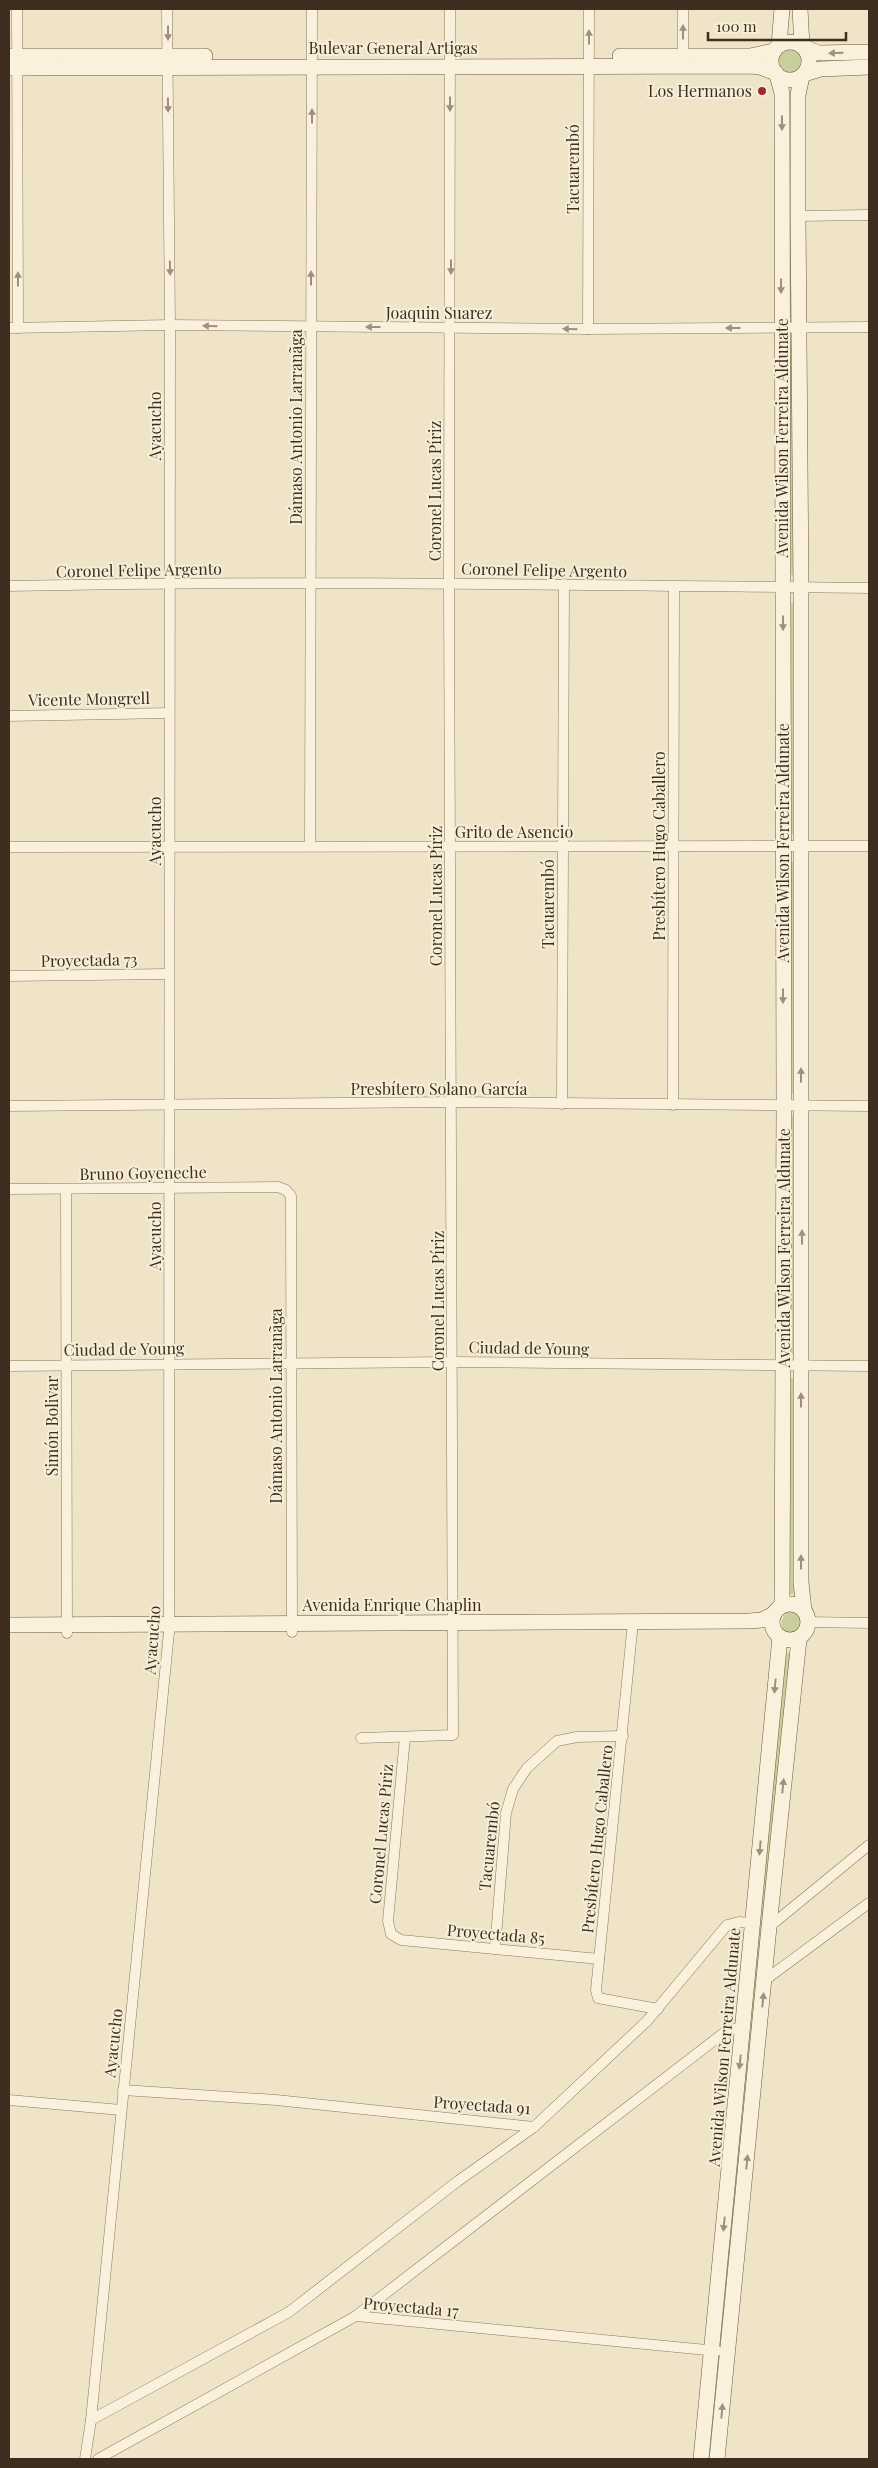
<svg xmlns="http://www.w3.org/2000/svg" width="878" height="2468" font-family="'Playfair Display',serif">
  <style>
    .green { fill: #c9cf9b }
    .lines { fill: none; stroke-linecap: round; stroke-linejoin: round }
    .street-casing { stroke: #8d765c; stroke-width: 11 }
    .secondary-casing { stroke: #6f573f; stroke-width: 16 }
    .street { stroke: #faf1dc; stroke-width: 10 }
    .secondary { stroke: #faf1dc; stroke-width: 15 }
    .oneway { fill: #9c907e }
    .poi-dot { fill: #9e2a2b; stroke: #f7eed8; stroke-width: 2 }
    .labels { text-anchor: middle; stroke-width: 4; stroke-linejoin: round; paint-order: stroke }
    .street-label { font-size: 16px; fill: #3d2e20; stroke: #f7eed8 }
    .poi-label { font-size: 16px; fill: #3d2e20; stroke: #f7eed8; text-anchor: end }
  </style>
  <rect width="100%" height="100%" fill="#f0e4c8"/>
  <g class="green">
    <circle cx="791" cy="60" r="14"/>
    <rect x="788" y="95" width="6" height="223"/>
    <polygon points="788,342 794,342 797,575 791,575"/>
    <polygon points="790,603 797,603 796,834 789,834"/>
    <polygon points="789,862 796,862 797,1094 790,1094"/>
    <polygon points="791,1116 797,1116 798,1354 791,1354"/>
    <polygon points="790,1378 797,1378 796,1594 789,1594"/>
    <path d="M 792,1608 L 797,1608 C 803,1619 806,1635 789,1637 C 777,1629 781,1614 792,1608 Z"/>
    <polygon points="785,1653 792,1654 725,2344 718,2343"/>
  </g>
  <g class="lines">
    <defs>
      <g id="street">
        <polyline points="17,9 18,328"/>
        <polyline points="683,9 683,56"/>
        <polyline points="798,216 869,215"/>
        <polyline points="9,328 170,325 588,329 869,327"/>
        <polyline points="588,329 589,9"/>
        <path d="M 9,586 C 295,580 583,585 869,588"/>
        <polyline points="9,716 169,713"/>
        <polyline points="310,846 312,9"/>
        <polyline points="9,847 869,846"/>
        <polyline points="9,976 169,974"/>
        <polyline points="562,1104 564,584"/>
        <polyline points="673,1105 674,587"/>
        <polyline points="9,1106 452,1102 869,1106"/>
        <polyline points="9,1189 278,1187 286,1190 291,1196 292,1632"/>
        <polyline points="66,1189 67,1633"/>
        <polyline points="9,1366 453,1362 869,1366"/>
        <polyline points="633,1622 596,1990 598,1998 658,2009"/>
        <polyline points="808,1622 869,1623"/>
        <polyline points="405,1737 388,1921 391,1934 401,1940 599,1959"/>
        <polyline points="361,1738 453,1735 449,584 450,9"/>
        <polyline points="769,1927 869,1845"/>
        <polyline points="495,1949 506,1813 513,1789 527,1768 557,1741 577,1737 623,1736"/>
        <polyline points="765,1980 869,1903"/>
        <polyline points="123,2090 276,2100 534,2127 647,2021 727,1925 739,1922 753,1923"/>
        <polyline points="9,2100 121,2110"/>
        <polyline points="356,2316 725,2032 744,2026"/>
        <polyline points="91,2420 289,2312 458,2181 534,2127"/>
        <polyline points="85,2459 91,2420 169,1632 170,325 167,9"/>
        <polyline points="98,2459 356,2316 717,2351"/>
      </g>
      <g id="secondary">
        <polyline points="800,9 802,46"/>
        <circle cx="790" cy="61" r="19"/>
        <polyline points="779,45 782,9"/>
        <polyline points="804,47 818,53 869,52"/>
        <polyline points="9,56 205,56"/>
        <polyline points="620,56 750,56 774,51"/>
        <polyline points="9,68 750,66 760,67 776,73"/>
        <polyline points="804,74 820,69 869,67"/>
        <polyline points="777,75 782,93 784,1106 782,1606"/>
        <polyline points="802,76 798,95 798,216 801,587 801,1582 804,1611"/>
        <circle cx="790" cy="1622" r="18"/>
        <polyline points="9,1625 749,1621 762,1620 774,1614"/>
        <polyline points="701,2459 780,1637"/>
        <polyline points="717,2459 769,1927 799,1639"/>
      </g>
    </defs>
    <use href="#street" class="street-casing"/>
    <use href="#secondary" class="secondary-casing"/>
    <use href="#street" class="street"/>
    <use href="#secondary" class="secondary"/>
  </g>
  <defs><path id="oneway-solid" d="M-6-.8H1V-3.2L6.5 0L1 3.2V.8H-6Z" transform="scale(1.25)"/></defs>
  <g class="oneway">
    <use href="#oneway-solid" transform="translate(683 32) rotate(-90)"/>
    <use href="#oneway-solid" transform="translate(168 33) rotate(90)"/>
    <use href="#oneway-solid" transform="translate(589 37) rotate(-90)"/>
    <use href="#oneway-solid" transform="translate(836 53) rotate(179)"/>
    <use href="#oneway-solid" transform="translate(450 104) rotate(90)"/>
    <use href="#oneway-solid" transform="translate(168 105) rotate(89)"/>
    <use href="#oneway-solid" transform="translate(312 116) rotate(-90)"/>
    <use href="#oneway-solid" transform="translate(782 123) rotate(90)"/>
    <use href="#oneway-solid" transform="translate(451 267) rotate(90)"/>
    <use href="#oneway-solid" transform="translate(170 268) rotate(89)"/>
    <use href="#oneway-solid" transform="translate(311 278) rotate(-90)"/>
    <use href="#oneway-solid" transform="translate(18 279) rotate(-90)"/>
    <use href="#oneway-solid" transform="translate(781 286) rotate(90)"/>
    <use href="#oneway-solid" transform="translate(210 326) rotate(-179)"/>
    <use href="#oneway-solid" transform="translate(373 327) rotate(-180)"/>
    <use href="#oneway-solid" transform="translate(733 328) rotate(180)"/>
    <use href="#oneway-solid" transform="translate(570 329) rotate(-179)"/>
    <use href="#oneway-solid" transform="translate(783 623) rotate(90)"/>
    <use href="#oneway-solid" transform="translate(783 996) rotate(90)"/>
    <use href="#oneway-solid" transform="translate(801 1075) rotate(-90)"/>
    <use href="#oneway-solid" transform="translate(802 1237) rotate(-90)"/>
    <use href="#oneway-solid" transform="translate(801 1400) rotate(-90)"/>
    <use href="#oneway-solid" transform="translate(801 1562) rotate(-90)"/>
    <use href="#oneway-solid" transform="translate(775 1686) rotate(95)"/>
    <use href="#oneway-solid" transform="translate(783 1786) rotate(-84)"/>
    <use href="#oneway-solid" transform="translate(760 1848) rotate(95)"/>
    <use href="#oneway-solid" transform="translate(763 2000) rotate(-84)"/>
    <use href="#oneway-solid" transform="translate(740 2062) rotate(96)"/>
    <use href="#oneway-solid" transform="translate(747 2162) rotate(-84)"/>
    <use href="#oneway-solid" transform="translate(724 2224) rotate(96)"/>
    <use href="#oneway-solid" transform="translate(722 2411) rotate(-85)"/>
  </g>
  <circle class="poi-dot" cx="762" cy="91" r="5"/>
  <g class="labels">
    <g class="street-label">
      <text x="393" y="54">Bulevar General Artigas</text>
      <text transform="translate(573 169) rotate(-90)" y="6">Tacuarembó</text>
      <text x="439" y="319">Joaquin Suarez</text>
      <text transform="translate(155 426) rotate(-90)" y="6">Ayacucho</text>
      <text transform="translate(296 427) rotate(-90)" y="6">Dámaso Antonio Larranãga</text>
      <text transform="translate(782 438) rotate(-90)" y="6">Avenida Wilson Ferreira Aldunate</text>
      <text transform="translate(435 491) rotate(-90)" y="6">Coronel Lucas Píriz</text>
      <text transform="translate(139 570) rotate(-1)" y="6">Coronel Felipe Argento</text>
      <text transform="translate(544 570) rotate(1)" y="6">Coronel Felipe Argento</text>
      <text transform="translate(89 699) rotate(-1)" y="6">Vicente Mongrell</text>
      <text transform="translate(155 831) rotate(-90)" y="6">Ayacucho</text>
      <text x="514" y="838">Grito de Asencio</text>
      <text transform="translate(783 843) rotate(-90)" y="6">Avenida Wilson Ferreira Aldunate</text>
      <text transform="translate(659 846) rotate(-90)" y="6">Presbítero Hugo Caballero</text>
      <text transform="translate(436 896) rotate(-90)" y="6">Coronel Lucas Píriz</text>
      <text transform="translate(548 904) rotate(-90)" y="6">Tacuarembó</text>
      <text transform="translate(89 960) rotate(-1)" y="6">Proyectada 73</text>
      <text x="439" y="1095">Presbítero Solano García</text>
      <text transform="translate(143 1173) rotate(-1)" y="6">Bruno Goyeneche</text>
      <text transform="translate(155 1236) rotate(-90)" y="6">Ayacucho</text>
      <text transform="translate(784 1248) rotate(-90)" y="6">Avenida Wilson Ferreira Aldunate</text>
      <text transform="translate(438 1301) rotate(-90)" y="6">Coronel Lucas Píriz</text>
      <text transform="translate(529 1348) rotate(1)" y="6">Ciudad de Young</text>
      <text transform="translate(124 1349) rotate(-1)" y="6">Ciudad de Young</text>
      <text transform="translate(276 1406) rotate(-90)" y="6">Dámaso Antonio Larranãga</text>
      <text transform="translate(52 1426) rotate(-90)" y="6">Simón Bolivar</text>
      <text x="392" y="1611">Avenida Enrique Chaplin</text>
      <text transform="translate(152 1640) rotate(-86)" y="6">Ayacucho</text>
      <text transform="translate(381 1834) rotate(-85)" y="6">Coronel Lucas Píriz</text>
      <text transform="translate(597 1839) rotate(-84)" y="6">Presbítero Hugo Caballero</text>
      <text transform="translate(489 1846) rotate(-84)" y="6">Tacuarembó</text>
      <text transform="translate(496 1934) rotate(5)" y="6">Proyectada 85</text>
      <text transform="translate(113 2043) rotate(-84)" y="6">Ayacucho</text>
      <text transform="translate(724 2047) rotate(-85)" y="6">Avenida Wilson Ferreira Aldunate</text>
      <text transform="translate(482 2105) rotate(4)" y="6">Proyectada 91</text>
      <text transform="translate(411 2307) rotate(5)" y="6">Proyectada 17</text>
    </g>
    <g class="poi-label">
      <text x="752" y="97">Los Hermanos</text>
    </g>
  </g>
  <rect width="878" height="2468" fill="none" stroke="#3d2e20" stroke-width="20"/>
  <path d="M708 32v8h138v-8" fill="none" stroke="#3d2e20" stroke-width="2.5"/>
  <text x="716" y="32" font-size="15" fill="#3d2e20" stroke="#f7eed8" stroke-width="4" paint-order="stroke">100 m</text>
</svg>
